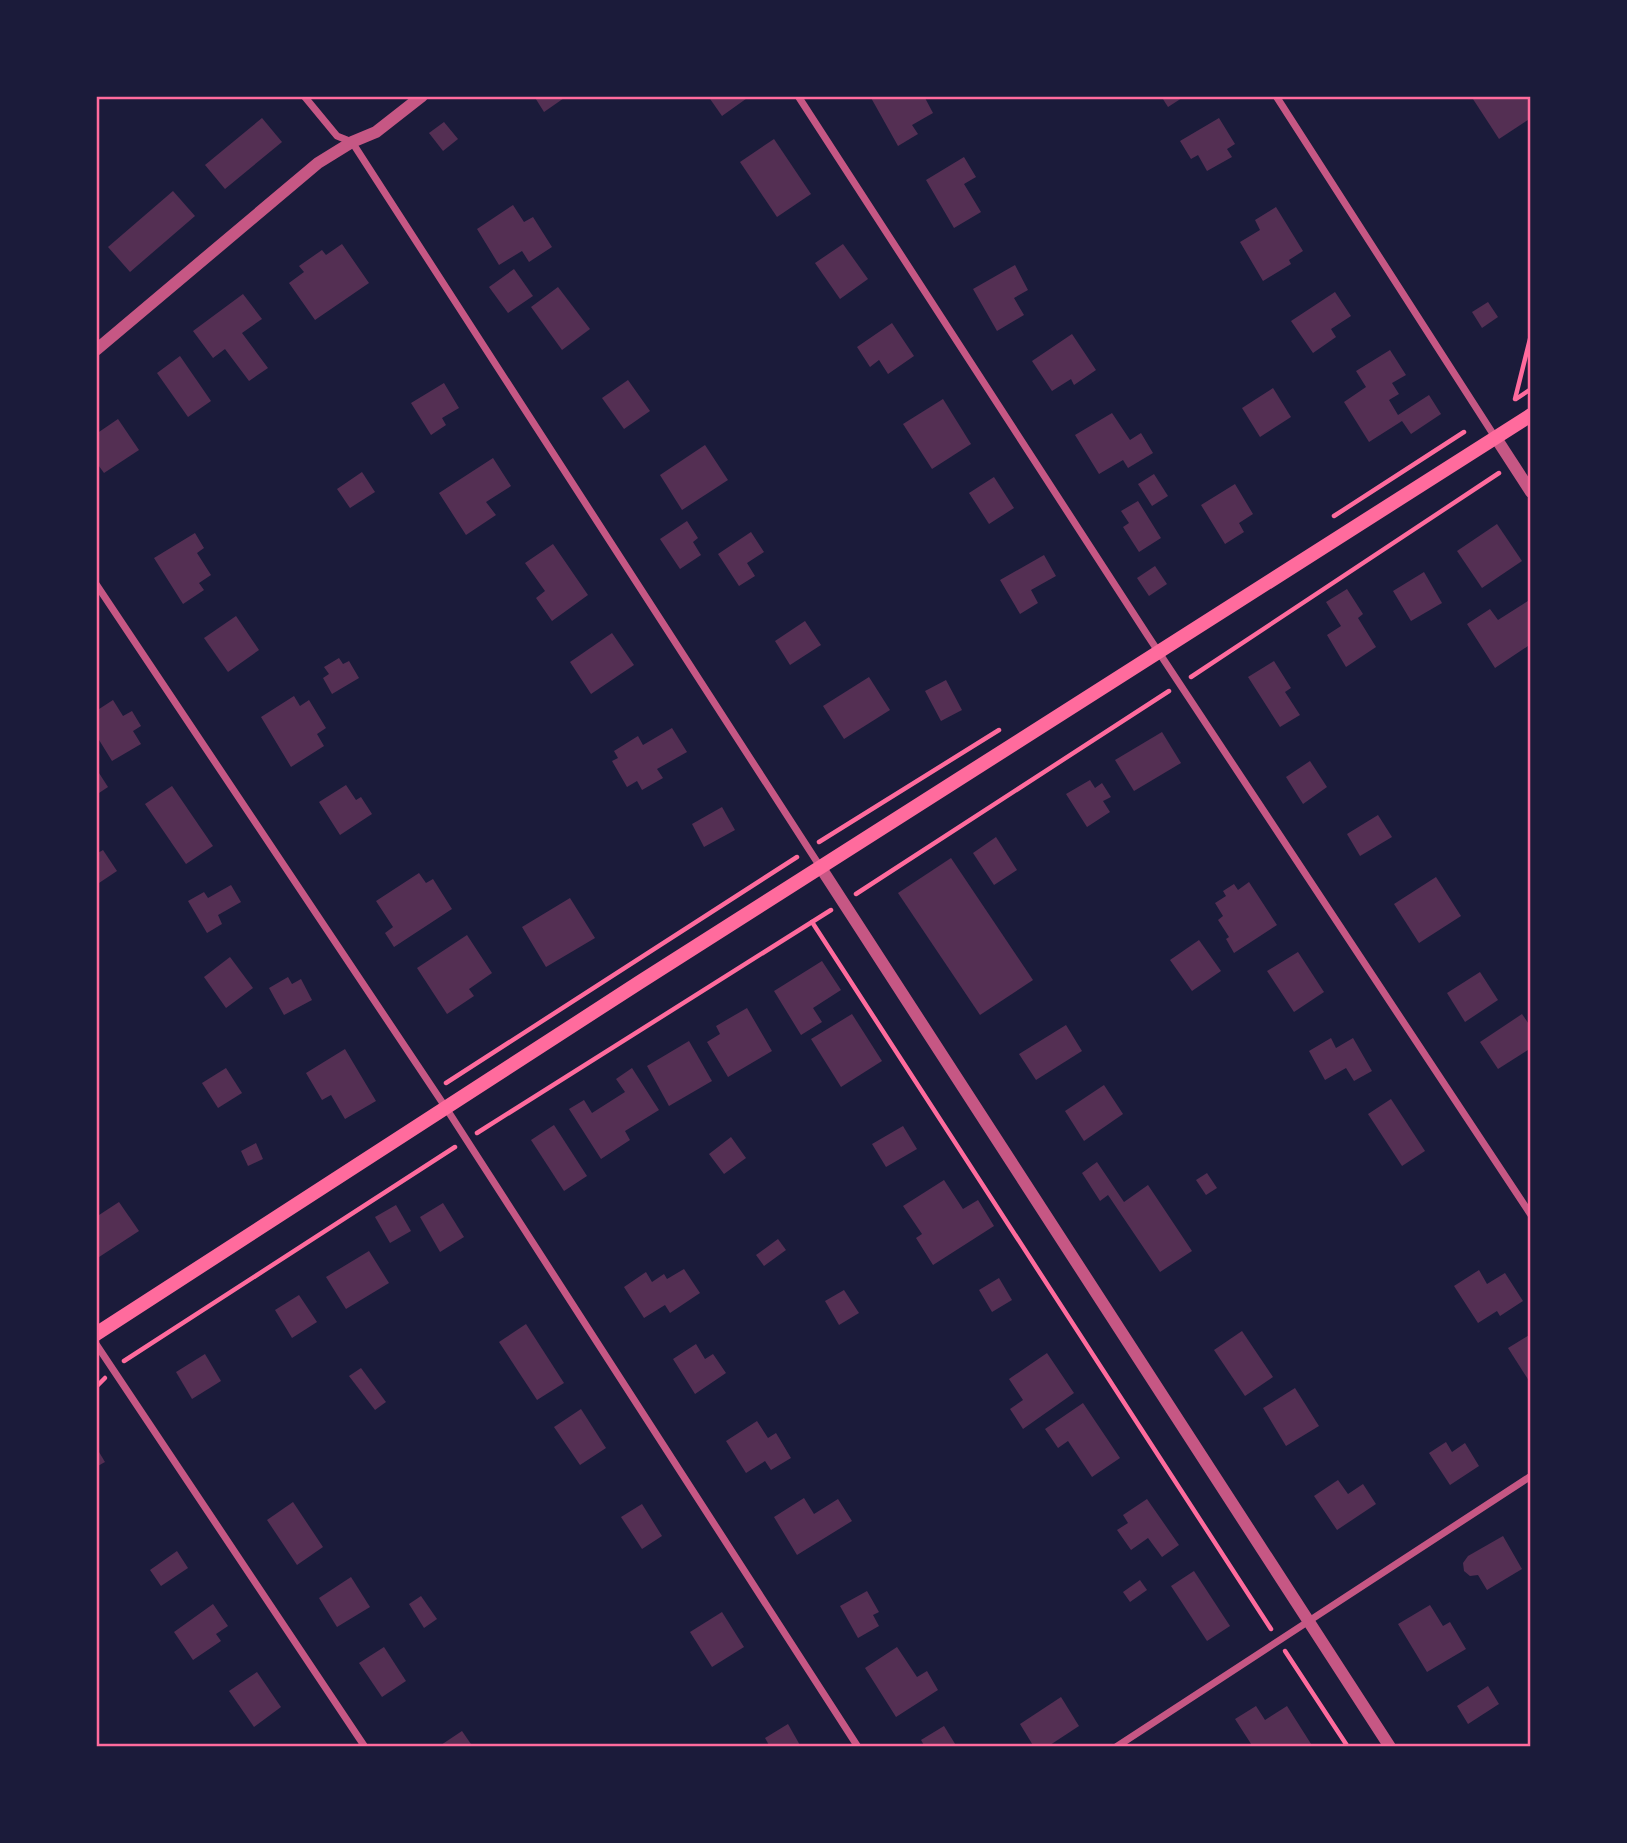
<svg xmlns="http://www.w3.org/2000/svg" width="1627" height="1843" font-family="'DM Sans',sans-serif">
  <style>
    .building { fill: #542f53 }
    .lines { fill: none; stroke-linecap: round; stroke-linejoin: round }
    .path { stroke: #ff6b9d; stroke-width: 4.5 }
    .minor { stroke: #c65784; stroke-width: 7 }
    .tertiary { stroke: #c65784; stroke-width: 12 }
    .secondary { stroke: #ff6b9d; stroke-width: 14 }
    .neatline { fill: none; stroke: #ff6b9d; stroke-width: 2.5 }
  </style>
  <rect width="100%" height="100%" fill="#1b1b3a"/>
  <g class="building">
    <polygon points="534,96 567,96 544,112"/>
    <polygon points="708,96 750,96 722,116"/>
    <polygon points="870,96 924,96 933,113 912,125 918,134 898,146"/>
    <polygon points="1161,96 1180,96 1182,98 1168,107"/>
    <polygon points="1471,96 1531,96 1531,118 1499,139"/>
    <polygon points="262,118 282,142 225,189 205,165"/>
    <polygon points="1219,118 1235,144 1227,149 1232,157 1207,171 1198,155 1191,159 1180,141"/>
    <polygon points="444,122 458,139 443,151 429,133"/>
    <polygon points="774,139 811,194 777,217 740,162"/>
    <polygon points="964,157 976,177 964,184 981,212 954,228 926,180"/>
    <polygon points="173,191 195,216 130,272 108,247"/>
    <polygon points="513,205 524,222 533,217 552,247 529,262 522,251 499,265 477,229"/>
    <polygon points="1276,207 1303,251 1289,260 1291,264 1263,281 1240,242 1260,230 1255,220"/>
    <polygon points="342,244 369,283 315,320 289,283 304,272 299,266 322,250 326,255"/>
    <polygon points="843,244 868,279 840,299 815,263"/>
    <polygon points="1015,265 1028,290 1014,298 1024,315 997,331 973,289"/>
    <polygon points="514,269 533,296 508,313 489,287"/>
    <polygon points="558,287 590,329 562,350 531,307"/>
    <polygon points="1335,292 1351,316 1331,329 1336,337 1313,353 1291,321"/>
    <polygon points="243,294 262,319 242,333 268,368 249,381 225,349 213,358 193,331"/>
    <polygon points="1488,302 1498,317 1482,328 1472,312"/>
    <polygon points="892,323 914,356 888,374 879,360 870,367 857,347"/>
    <polygon points="1072,334 1096,370 1074,385 1071,379 1052,391 1032,361"/>
    <polygon points="1390,350 1406,375 1392,383 1399,394 1389,400 1398,415 1429,395 1441,414 1411,434 1402,421 1369,442 1344,402 1366,387 1356,371"/>
    <polygon points="180,356 211,401 188,417 157,373"/>
    <polygon points="628,380 650,411 624,429 602,398"/>
    <polygon points="444,383 459,408 442,418 446,425 431,435 411,403"/>
    <polygon points="1273,388 1291,417 1260,437 1242,408"/>
    <polygon points="943,399 971,444 932,469 903,424"/>
    <polygon points="1112,413 1130,440 1141,433 1153,453 1128,468 1123,460 1099,474 1075,435"/>
    <polygon points="118,419 139,450 104,473 96,462 96,434"/>
    <polygon points="705,445 728,480 682,510 660,475"/>
    <polygon points="493,458 511,486 486,502 496,515 466,535 439,493"/>
    <polygon points="362,472 375,492 350,508 337,489"/>
    <polygon points="1154,474 1168,496 1152,506 1138,484"/>
    <polygon points="994,477 1014,508 989,524 969,493"/>
    <polygon points="1235,484 1253,514 1239,523 1244,532 1225,544 1201,505"/>
    <polygon points="1138,501 1161,538 1139,552 1123,527 1129,523 1121,511"/>
    <polygon points="687,521 698,538 693,542 701,555 680,569 660,539"/>
    <polygon points="1497,524 1522,561 1482,588 1457,551"/>
    <polygon points="751,532 764,552 747,563 755,576 739,586 718,554"/>
    <polygon points="195,533 204,548 197,553 211,575 199,583 204,590 183,604 154,558"/>
    <polygon points="553,544 588,595 552,621 536,598 545,591 525,563"/>
    <polygon points="1044,555 1056,576 1031,590 1038,603 1020,614 1000,580"/>
    <polygon points="1155,566 1167,584 1149,596 1137,578"/>
    <polygon points="1424,572 1442,603 1411,621 1393,591"/>
    <polygon points="1347,589 1363,614 1358,618 1376,647 1346,667 1327,635 1341,626 1326,602"/>
    <polygon points="1531,599 1531,644 1495,668 1467,624 1490,609 1498,620"/>
    <polygon points="236,616 259,650 228,672 204,638"/>
    <polygon points="805,621 821,645 790,665 775,641"/>
    <polygon points="612,633 634,665 591,694 570,662"/>
    <polygon points="339,658 343,664 349,661 359,678 332,694 323,678 329,674 324,667"/>
    <polygon points="1274,661 1291,688 1285,692 1300,715 1280,727 1248,677"/>
    <polygon points="869,677 890,710 844,739 823,706"/>
    <polygon points="946,680 962,710 941,721 925,691"/>
    <polygon points="294,696 300,706 309,700 326,728 317,734 324,746 291,767 261,717"/>
    <polygon points="113,700 123,716 132,711 141,726 133,731 141,744 112,761 96,735 96,711"/>
    <polygon points="672,728 687,752 657,769 663,778 642,790 637,781 627,787 612,761 618,758 614,751 638,736 643,745"/>
    <polygon points="1162,732 1181,763 1134,791 1115,760"/>
    <polygon points="1310,761 1327,787 1303,804 1286,777"/>
    <polygon points="99,773 108,787 96,795 96,775"/>
    <polygon points="1090,780 1095,788 1102,783 1111,797 1103,801 1110,812 1087,827 1066,794"/>
    <polygon points="346,785 356,800 361,797 372,814 340,835 319,802"/>
    <polygon points="172,786 213,846 186,864 145,804"/>
    <polygon points="722,807 735,830 704,847 692,824"/>
    <polygon points="1378,815 1392,837 1360,856 1347,834"/>
    <polygon points="996,837 1017,870 994,885 973,853"/>
    <polygon points="103,850 117,871 96,885 96,854"/>
    <polygon points="951,858 1033,980 980,1015 898,893"/>
    <polygon points="419,873 426,883 433,879 452,909 394,947 385,933 393,927 376,901"/>
    <polygon points="1436,877 1461,916 1419,943 1394,904"/>
    <polygon points="1249,882 1277,925 1234,953 1226,939 1229,937 1218,920 1223,916 1215,903 1226,896 1223,891 1234,884 1238,890"/>
    <polygon points="231,885 241,902 218,915 222,924 207,933 188,901 204,892 208,898"/>
    <polygon points="570,898 595,938 546,967 522,927"/>
    <polygon points="467,935 492,973 469,989 474,996 447,1014 417,968"/>
    <polygon points="1199,940 1221,971 1192,991 1170,960"/>
    <polygon points="1298,952 1324,992 1294,1012 1267,971"/>
    <polygon points="230,957 253,988 226,1008 204,977"/>
    <polygon points="822,961 841,990 813,1008 822,1022 801,1035 774,991"/>
    <polygon points="1480,972 1498,1000 1465,1022 1447,993"/>
    <polygon points="288,977 292,984 301,979 312,1000 284,1015 269,988"/>
    <polygon points="747,1008 772,1051 728,1077 707,1042 720,1034 716,1026"/>
    <polygon points="852,1014 882,1061 841,1087 811,1039"/>
    <polygon points="1522,1014 1531,1027 1531,1048 1498,1069 1480,1042"/>
    <polygon points="1066,1025 1082,1051 1036,1080 1019,1054"/>
    <polygon points="1331,1038 1336,1048 1353,1038 1372,1071 1354,1081 1346,1068 1325,1080 1309,1051"/>
    <polygon points="689,1041 712,1081 669,1106 647,1066"/>
    <polygon points="345,1049 376,1101 345,1119 331,1095 322,1100 306,1073"/>
    <polygon points="226,1068 242,1093 218,1108 202,1083"/>
    <polygon points="632,1068 659,1110 625,1131 630,1140 601,1159 569,1109 584,1100 592,1113 625,1092 616,1079"/>
    <polygon points="1104,1085 1123,1114 1084,1141 1065,1111"/>
    <polygon points="1391,1099 1425,1151 1402,1166 1368,1114"/>
    <polygon points="554,1125 587,1176 564,1191 531,1140"/>
    <polygon points="903,1126 917,1149 886,1167 872,1144"/>
    <polygon points="731,1137 746,1158 724,1174 709,1154"/>
    <polygon points="256,1143 263,1159 248,1166 241,1151"/>
    <polygon points="1097,1162 1124,1202 1148,1185 1192,1251 1160,1272 1108,1195 1100,1201 1082,1173"/>
    <polygon points="1207,1173 1217,1188 1206,1195 1196,1180"/>
    <polygon points="944,1180 963,1209 978,1200 994,1226 933,1265 916,1238 922,1234 903,1206"/>
    <polygon points="119,1202 139,1231 96,1259 96,1217"/>
    <polygon points="443,1203 464,1237 440,1252 420,1217"/>
    <polygon points="396,1205 411,1231 390,1243 375,1217"/>
    <polygon points="778,1239 786,1250 764,1266 756,1255"/>
    <polygon points="369,1251 389,1283 346,1309 326,1277"/>
    <polygon points="684,1269 700,1293 670,1313 665,1305 644,1318 624,1287 646,1272 652,1282 664,1274 667,1279"/>
    <polygon points="1479,1270 1487,1284 1505,1273 1523,1301 1500,1316 1497,1311 1478,1323 1454,1286"/>
    <polygon points="999,1278 1012,1300 992,1312 979,1290"/>
    <polygon points="844,1290 859,1313 839,1325 825,1301"/>
    <polygon points="299,1295 317,1322 292,1338 275,1310"/>
    <polygon points="526,1324 564,1383 537,1400 499,1342"/>
    <polygon points="1242,1331 1273,1377 1245,1396 1214,1350"/>
    <polygon points="1531,1334 1531,1384 1508,1348"/>
    <polygon points="696,1344 705,1359 713,1354 726,1373 695,1394 673,1359"/>
    <polygon points="1047,1353 1074,1393 1023,1429 1010,1409 1023,1400 1009,1379"/>
    <polygon points="205,1354 221,1381 192,1399 176,1372"/>
    <polygon points="361,1368 386,1402 375,1410 349,1376"/>
    <polygon points="1295,1388 1319,1426 1286,1446 1263,1408"/>
    <polygon points="1083,1403 1120,1458 1092,1477 1068,1441 1058,1448 1045,1429"/>
    <polygon points="581,1409 606,1448 580,1465 554,1427"/>
    <polygon points="757,1421 768,1438 776,1433 791,1458 771,1470 765,1461 746,1473 726,1441"/>
    <polygon points="1446,1442 1452,1452 1465,1443 1479,1466 1450,1485 1429,1453"/>
    <polygon points="96,1447 105,1462 96,1467"/>
    <polygon points="1338,1480 1348,1494 1363,1484 1376,1504 1337,1530 1314,1496"/>
    <polygon points="804,1498 814,1514 838,1499 852,1521 797,1555 774,1517"/>
    <polygon points="1147,1499 1179,1545 1162,1557 1148,1538 1131,1550 1117,1530 1128,1523 1123,1515"/>
    <polygon points="293,1502 323,1547 297,1565 267,1520"/>
    <polygon points="642,1504 662,1536 642,1549 621,1517"/>
    <polygon points="1503,1536 1522,1569 1487,1590 1478,1575 1470,1576 1464,1571 1463,1563 1468,1556"/>
    <polygon points="177,1551 188,1568 161,1586 150,1570"/>
    <polygon points="1194,1571 1230,1626 1207,1641 1171,1586"/>
    <polygon points="351,1577 370,1607 337,1627 319,1598"/>
    <polygon points="1140,1580 1147,1590 1130,1602 1123,1592"/>
    <polygon points="867,1591 879,1612 873,1615 879,1626 858,1638 840,1606"/>
    <polygon points="421,1596 437,1619 424,1628 409,1604"/>
    <polygon points="213,1604 228,1626 216,1634 221,1641 193,1660 174,1632"/>
    <polygon points="1430,1605 1443,1626 1450,1622 1466,1649 1427,1672 1398,1624"/>
    <polygon points="722,1612 744,1647 712,1667 690,1632"/>
    <polygon points="384,1647 406,1681 382,1697 359,1663"/>
    <polygon points="897,1647 917,1677 927,1671 938,1690 896,1717 865,1668"/>
    <polygon points="257,1672 281,1707 254,1727 229,1691"/>
    <polygon points="1488,1686 1499,1704 1468,1724 1457,1706"/>
    <polygon points="1061,1697 1079,1726 1047,1747 1034,1747 1020,1724"/>
    <polygon points="1256,1706 1265,1720 1287,1706 1313,1747 1253,1747 1235,1719"/>
    <polygon points="788,1724 801,1747 770,1747 765,1738"/>
    <polygon points="944,1726 957,1747 925,1747 921,1740"/>
    <polygon points="462,1731 473,1747 438,1747"/>
  </g>
  <g class="lines">
    <g class="path">
      <polyline points="1515,399 1531,335"/>
      <polyline points="1516,399 1531,389"/>
      <polyline points="1334,516 1464,432"/>
      <polyline points="1191,677 1499,473"/>
      <polyline points="819,842 999,730"/>
      <polyline points="856,894 1169,691"/>
      <polyline points="812,922 1271,1629"/>
      <polyline points="446,1083 797,857"/>
      <polyline points="477,1133 831,910"/>
      <polyline points="124,1361 455,1147"/>
      <polyline points="96,1387 105,1378"/>
      <polyline points="1285,1651 1348,1747"/>
    </g>
    <g class="minor">
      <polyline points="304,96 337,136 352,142 821,868"/>
      <polyline points="798,96 1148,636 1531,1215"/>
      <polyline points="1276,96 1495,437"/>
      <polyline points="96,584 446,1108 858,1747"/>
      <polyline points="96,1344 365,1747"/>
      <polyline points="1116,1747 1531,1476"/>
    </g>
    <g class="tertiary">
      <polyline points="96,350 318,163 352,142 376,132 422,96"/>
      <polyline points="1496,438 1531,492"/>
      <polyline points="821,868 1390,1747"/>
    </g>
    <polyline class="secondary" points="96,1334 640,982 1531,415"/>
  </g>
  <rect width="1627" height="1843" fill="none" stroke="#1b1b3a" stroke-width="196"/>
  <rect x="98" y="98" width="1431" height="1647" class="neatline"/>
</svg>
